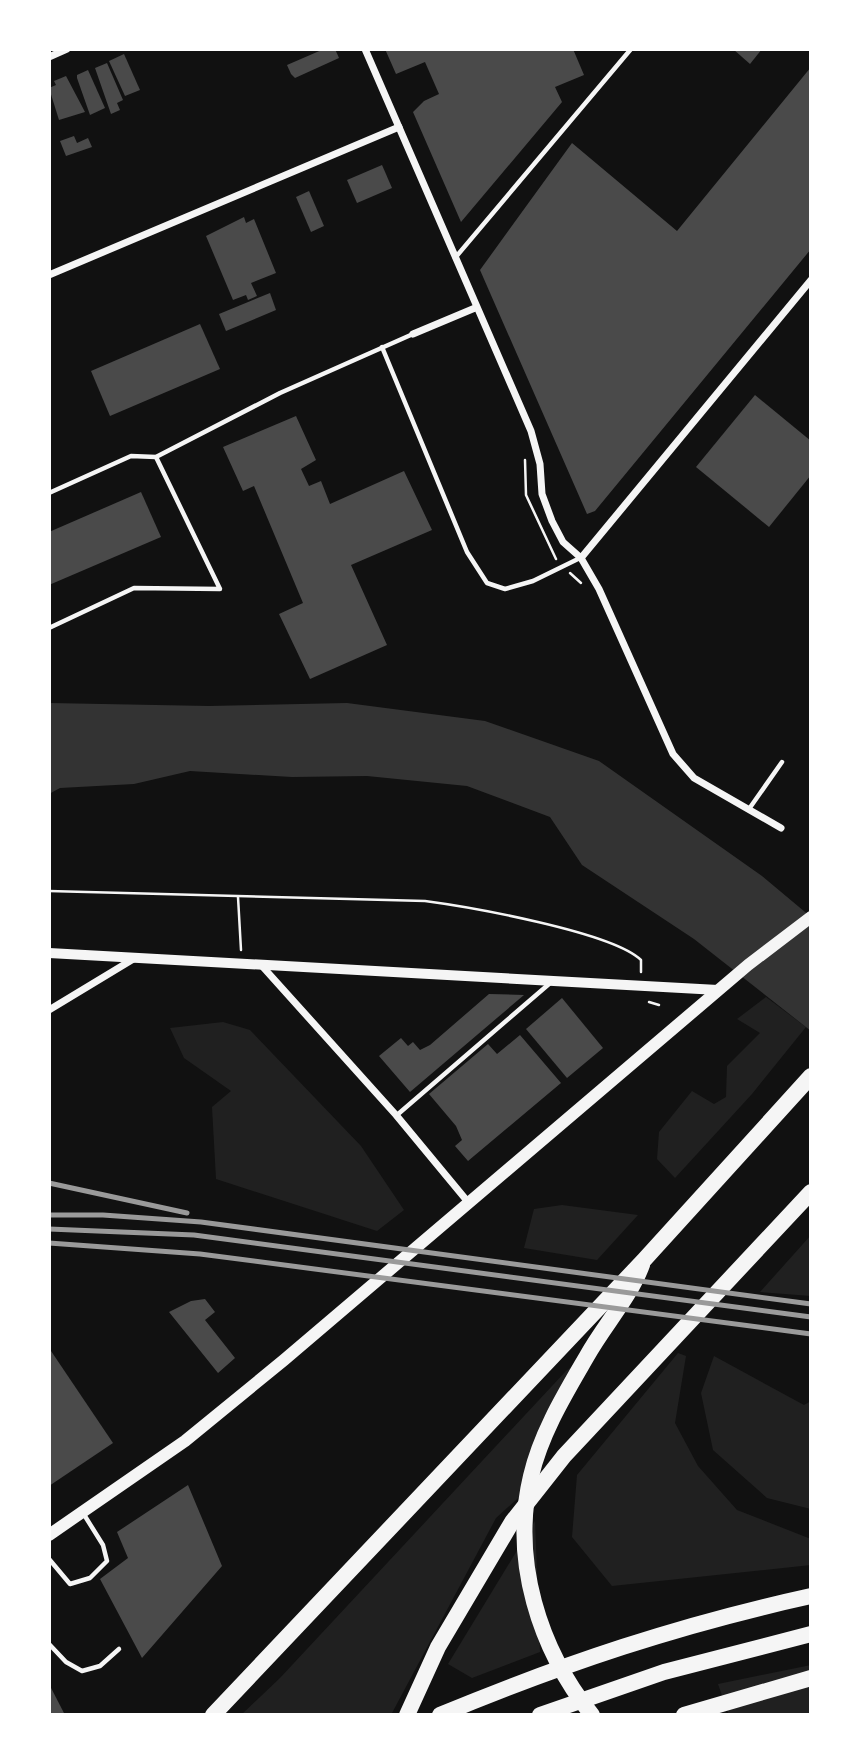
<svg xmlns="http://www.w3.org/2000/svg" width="860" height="1764" font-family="'PT Sans Narrow',sans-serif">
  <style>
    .green { fill: #202020 }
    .water { fill: #333 }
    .building { fill: #4a4a4a }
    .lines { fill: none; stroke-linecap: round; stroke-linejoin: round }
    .path { stroke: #f5f5f5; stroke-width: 2.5 }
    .service { stroke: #f5f5f5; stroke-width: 4.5 }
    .minor { stroke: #f5f5f5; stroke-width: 7 }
    .tertiary { stroke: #f5f5f5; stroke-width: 10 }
    .secondary { stroke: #f5f5f5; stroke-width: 12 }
    .motorway { stroke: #f5f5f5; stroke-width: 16 }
    .rail { stroke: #9a9a9a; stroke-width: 5 }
  </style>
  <rect width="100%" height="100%" fill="#111"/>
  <g class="green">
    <polygon points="766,997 806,1027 752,1094 675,1178 657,1159 659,1132 692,1091 714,1104 726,1097 727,1066 760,1033 737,1019"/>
    <polygon points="223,1022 250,1030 361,1146 404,1210 377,1231 216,1179 212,1107 231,1091 184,1058 170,1028"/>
    <polygon points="562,1205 638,1215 597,1260 524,1248 534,1209"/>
    <polygon points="811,1235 811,1296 760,1292"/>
    <polygon points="590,1353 543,1437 537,1481 496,1518 392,1713 241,1715 280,1678 566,1371"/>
    <polygon points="678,1353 686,1356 675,1423 698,1466 737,1510 811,1539 811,1565 612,1586 572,1537 577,1475"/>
    <polygon points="714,1356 804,1405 811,1401 811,1509 767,1498 713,1450 701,1393"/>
    <polygon points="535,1521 540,1652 472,1678 448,1664"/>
    <polygon points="811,1665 811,1715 729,1715 718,1684"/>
  </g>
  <polygon class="water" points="49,703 209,706 347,703 485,721 599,761 762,876 811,917 811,1031 694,939 582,865 550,817 467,786 367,776 292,777 190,771 134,784 60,788 49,794"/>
  <g class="building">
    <polygon points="324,49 335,49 339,58 295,78 291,74 287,65"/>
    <polygon points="385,49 573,49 584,75 555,87 562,102 461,222 413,112 424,101 439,94 425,62 396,74"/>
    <polygon points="733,49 762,49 750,64"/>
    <polygon points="124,54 140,90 125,96 109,61"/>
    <polygon points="107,63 123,100 117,103 120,110 111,114 95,68"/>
    <polygon points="811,67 811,249 595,511 587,514 480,270 572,143 677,231"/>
    <polygon points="88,70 105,108 90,115 77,78 77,75"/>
    <polygon points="66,76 85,112 59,120 49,88 56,85 54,81"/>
    <polygon points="74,136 77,143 88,138 92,147 66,156 60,141"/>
    <polygon points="382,165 392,188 357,203 347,180"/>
    <polygon points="309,191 324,226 311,232 296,197"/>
    <polygon points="244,217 246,223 254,219 276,273 251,283 257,296 248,300 246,295 233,300 206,236"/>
    <polygon points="270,293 276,310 226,331 219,314"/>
    <polygon points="200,324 220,369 110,416 91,371"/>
    <polygon points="755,395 811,441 811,475 769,527 696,467"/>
    <polygon points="296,416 316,460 301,469 309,486 321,481 330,504 404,471 432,530 351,565 387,645 310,679 279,614 303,603 254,486 243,491 223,447"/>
    <polygon points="141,492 161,537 49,585 49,532"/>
    <polygon points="489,994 524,995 410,1092 379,1056 401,1038 408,1046 413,1042 420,1050 430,1045"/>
    <polygon points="562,998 603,1048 567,1078 526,1029"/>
    <polygon points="520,1035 561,1083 468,1161 455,1146 462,1140 456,1126 429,1094 488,1044 497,1054"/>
    <polygon points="205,1299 215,1312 205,1320 235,1358 218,1373 169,1312 191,1301"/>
    <polygon points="49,1348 113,1443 49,1486"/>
    <polygon points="188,1485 222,1566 142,1658 100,1579 128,1558 117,1532"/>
    <polygon points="49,1684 65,1715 49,1715"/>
  </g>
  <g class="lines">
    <g class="path">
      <polyline points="525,460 526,495 556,559"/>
      <polyline points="570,573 581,583"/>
      <path d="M 49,891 L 425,901 C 470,907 612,932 641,960 L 641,972"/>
      <polyline points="238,897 241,950"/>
      <polyline points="649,1002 659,1005"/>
    </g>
    <g class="service">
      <polyline points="455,258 631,49"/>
      <polyline points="382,347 467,552 487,583 505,589 533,581 580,558"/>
      <polyline points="49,493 131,456 156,457 280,393 413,334"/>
      <polyline points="49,628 134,588 220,589 156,457"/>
      <polyline points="749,809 782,762"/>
      <polyline points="397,1115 549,984"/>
      <polyline points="49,1559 70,1584 90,1578 107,1561 103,1545 83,1513"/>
      <polyline points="49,1644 66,1662 82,1671 100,1666 119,1649"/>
    </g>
    <g class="minor">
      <polyline points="365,49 531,431 540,464 542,494 552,521 563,542 581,558 599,589 673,754 694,778 781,828"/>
      <polyline points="49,57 67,49"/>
      <polyline points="49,275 399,127"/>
      <polyline points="413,334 475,308"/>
      <polyline points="581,558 811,280"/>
      <polyline points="262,966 396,1115 468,1202"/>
      <polyline points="49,1010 135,958"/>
    </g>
    <polyline class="tertiary" points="49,953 718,990"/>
    <polyline class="secondary" points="49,1535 185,1441 284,1360 748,965 811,917"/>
    <g class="motorway">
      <polyline points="213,1715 644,1260 811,1076"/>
      <polyline points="407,1715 438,1647 512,1522 564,1456 811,1192"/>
      <path d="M 440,1715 C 565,1663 679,1625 811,1596"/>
      <polyline points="540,1715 664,1672 811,1634"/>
      <path d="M 592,1715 C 539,1649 511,1560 531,1476 C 541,1433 565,1394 587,1356 C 605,1324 629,1299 642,1265"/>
      <polyline points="684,1715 811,1678"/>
    </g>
    <g class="rail">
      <polyline points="49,1183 187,1213"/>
      <polyline points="49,1215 103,1215 201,1222 811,1304"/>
      <polyline points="49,1229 194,1235 811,1317"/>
      <polyline points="49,1243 200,1254 811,1334"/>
    </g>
  </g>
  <rect width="860" height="1764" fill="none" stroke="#ffffff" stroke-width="102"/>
</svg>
